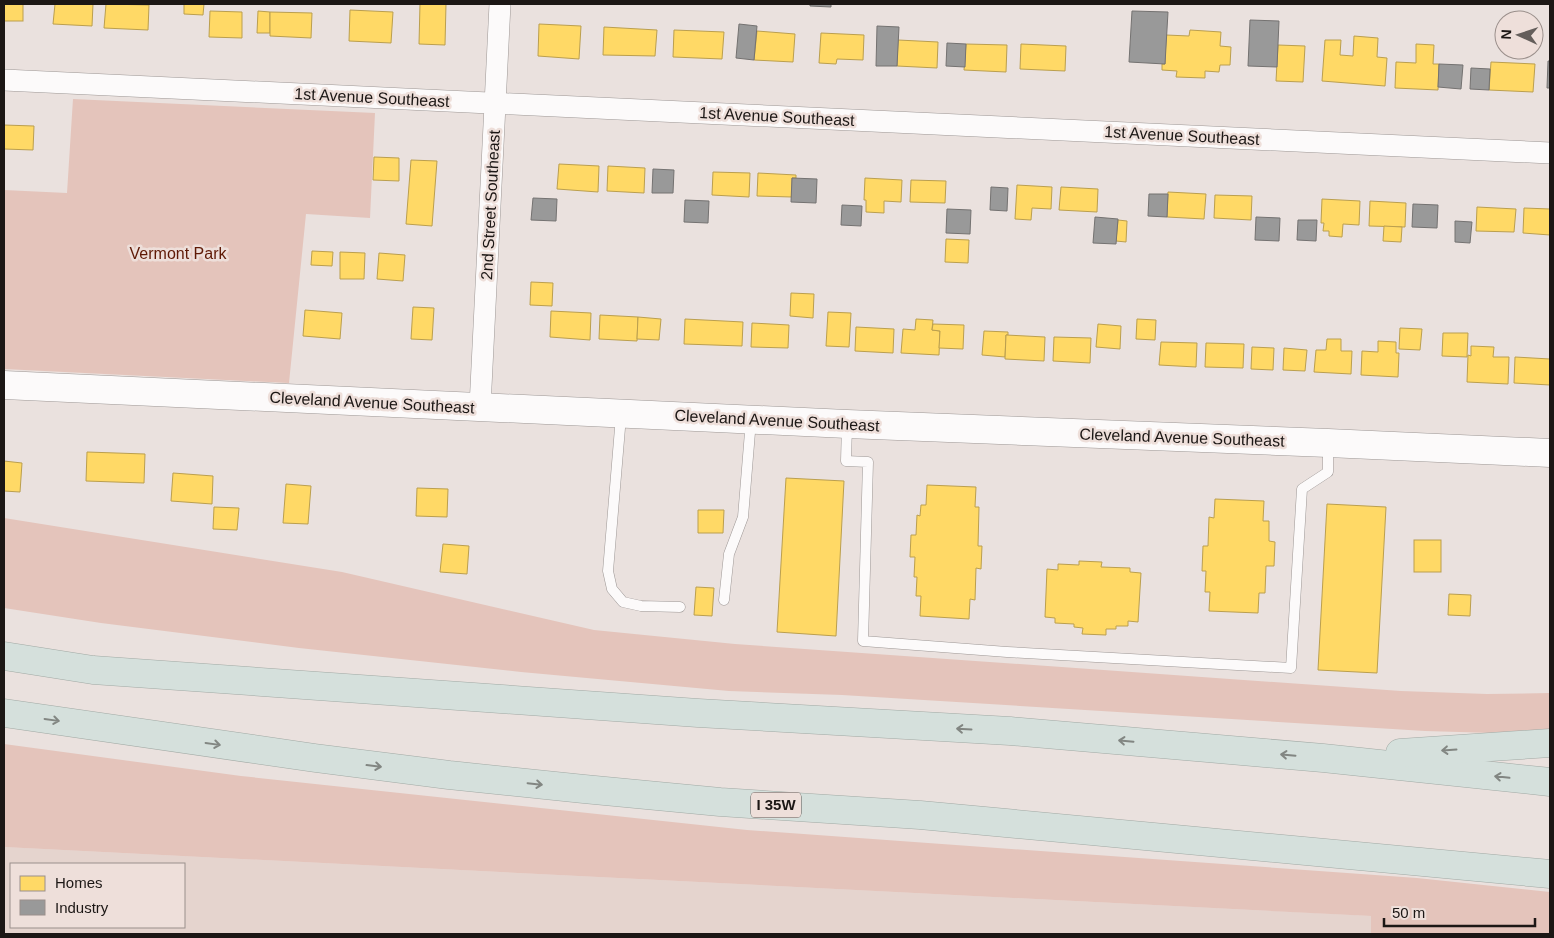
<svg xmlns="http://www.w3.org/2000/svg" width="1554" height="938" font-family="Helvetica,sans-serif">
  <style>
    .built { fill: #e5d4ce; fill-rule: evenodd }
    .green { fill: #e4c4bb }
    .homes { fill: #ffd966; stroke: #bb9f4e }
    .industry { fill: #999; stroke: #747271 }
    .lines { fill: none; stroke-linecap: round; stroke-linejoin: round }
    .lane-casing { stroke: #9d9795; stroke-width: 11 }
    .street-casing { stroke: #9d9795; stroke-width: 22 }
    .secondary-casing { stroke: #9d9795; stroke-width: 29 }
    .highway-casing { stroke: #a1a9a4; stroke-width: 29 }
    .lane { stroke: #fcfafa; stroke-width: 10 }
    .street { stroke: #fcfafa; stroke-width: 21 }
    .secondary { stroke: #fcfafa; stroke-width: 28 }
    .highway { stroke: #d5e0dc; stroke-width: 28 }
    .oneway { stroke: #828682 }
    .labels { text-anchor: middle; stroke-width: 5; stroke-linejoin: round; paint-order: stroke }
    .shield { fill: #eedfda; stroke: #5b5350; stroke-width: 1 }
    .shield-label { font-size: 15px; font-weight: bold; fill: #1c1715 }
    .street-label { font-size: 16px; fill: #1c1715; stroke: #eedfda }
    .park-label { font-size: 16px; fill: #5f1905; stroke: #eedfda }
  </style>
  <rect width="100%" height="100%" fill="#eae1de"/>
  <path class="built" d="M 4,847 L 1372,916 L 1371,934 L 4,934 ZM 11,864 L 184,864 L 184,927 L 11,927 Z"/>
  <g class="green">
    <polygon points="73,99 375,113 370,218 306,214 289,383 4,369 4,190 67,193"/>
    <polygon points="4,518 342,572 594,630 735,644 1401,691 1487,694 1550,693 1550,732 1494,733 1425,731 842,695 729,691 521,672 299,648 101,623 4,608"/>
    <polygon points="4,744 241,776 747,830 1417,878 1550,892 1550,934 1371,934 1371,916 4,847"/>
  </g>
  <g class="homes">
    <rect x="4" y="4" width="19" height="17"/>
    <polygon points="55,4 93,4 92,26 53,24"/>
    <polygon points="106,4 149,5 148,30 104,28"/>
    <polygon points="184,4 204,4 203,15 184,14"/>
    <polygon points="420,4 446,4 445,45 419,44"/>
    <polygon points="350,10 393,12 391,43 349,41"/>
    <polygon points="210,11 242,12 242,38 209,37"/>
    <polygon points="258,11 270,12 270,33 257,33"/>
    <polygon points="270,12 312,13 311,38 270,36"/>
    <polygon points="539,24 581,26 579,59 538,56"/>
    <polygon points="604,27 657,30 655,56 603,55"/>
    <polygon points="674,30 724,32 722,59 673,57"/>
    <polygon points="1190,30 1221,32 1220,46 1231,47 1230,65 1220,65 1219,72 1205,71 1205,78 1176,77 1177,71 1162,70 1162,64 1165,64 1166,35 1189,36"/>
    <polygon points="757,31 795,34 793,62 754,60"/>
    <polygon points="821,33 864,35 863,60 837,59 836,64 819,63"/>
    <polygon points="1354,36 1378,38 1377,57 1387,58 1385,86 1322,81 1325,40 1341,40 1340,55 1353,56"/>
    <polygon points="898,40 938,42 937,68 897,66"/>
    <polygon points="966,44 1007,45 1006,72 964,70"/>
    <polygon points="1021,44 1066,46 1065,71 1020,69"/>
    <polygon points="1416,44 1434,45 1433,64 1439,64 1438,90 1395,88 1396,62 1416,63"/>
    <polygon points="1278,45 1305,46 1303,82 1276,81"/>
    <polygon points="1491,62 1535,64 1533,92 1489,90"/>
    <polygon points="4,125 34,126 33,150 4,149"/>
    <polygon points="374,157 399,158 399,181 373,180"/>
    <polygon points="411,160 437,161 432,226 406,224"/>
    <polygon points="559,164 599,166 598,192 557,189"/>
    <polygon points="608,166 645,168 644,193 607,191"/>
    <polygon points="713,172 750,173 749,197 712,195"/>
    <polygon points="758,173 796,175 796,178 792,178 792,197 757,196"/>
    <polygon points="865,178 902,180 901,202 884,201 884,213 866,212 866,200 864,200"/>
    <polygon points="911,180 946,181 945,203 910,202"/>
    <polygon points="1017,185 1052,187 1051,209 1032,208 1031,220 1015,219"/>
    <polygon points="1061,187 1098,189 1097,212 1059,210"/>
    <polygon points="1168,192 1206,194 1204,219 1167,217"/>
    <polygon points="1215,195 1252,196 1251,220 1214,218"/>
    <polygon points="1322,199 1360,201 1359,225 1343,224 1342,237 1329,236 1329,231 1323,231 1324,223 1321,223"/>
    <polygon points="1370,201 1406,203 1405,227 1369,226"/>
    <polygon points="1477,207 1516,209 1514,232 1476,231"/>
    <polygon points="1524,208 1550,209 1550,235 1523,233"/>
    <polygon points="1118,220 1127,221 1126,242 1116,241"/>
    <polygon points="1384,226 1402,227 1401,242 1383,241"/>
    <polygon points="946,239 969,240 968,263 945,262"/>
    <polygon points="312,251 333,252 332,266 311,265"/>
    <polygon points="340,252 365,253 364,279 340,279"/>
    <polygon points="379,253 405,255 403,281 377,279"/>
    <polygon points="531,282 553,283 552,306 530,305"/>
    <polygon points="791,293 814,294 813,318 790,316"/>
    <polygon points="413,307 434,308 432,340 411,339"/>
    <polygon points="305,310 342,313 340,339 303,336"/>
    <polygon points="551,311 591,313 590,340 550,337"/>
    <polygon points="828,312 851,313 849,347 826,346"/>
    <polygon points="600,315 638,317 637,341 599,339"/>
    <polygon points="638,317 661,319 659,340 637,339"/>
    <polygon points="685,319 743,322 742,346 684,344"/>
    <polygon points="916,319 933,320 932,330 940,331 939,355 901,353 903,329 915,330"/>
    <polygon points="1137,319 1156,320 1155,340 1136,339"/>
    <polygon points="752,323 789,325 788,348 751,347"/>
    <polygon points="933,324 964,325 963,349 939,348 940,331 932,330"/>
    <polygon points="1098,324 1121,326 1120,349 1096,347"/>
    <polygon points="856,327 894,329 893,353 855,351"/>
    <polygon points="1400,328 1422,329 1420,350 1399,349"/>
    <polygon points="984,331 1008,332 1008,335 1006,335 1005,357 982,355"/>
    <polygon points="1443,333 1468,333 1467,357 1442,356"/>
    <polygon points="1006,335 1045,337 1044,361 1005,359"/>
    <polygon points="1054,337 1091,338 1090,363 1053,361"/>
    <polygon points="1327,339 1341,339 1341,351 1352,351 1351,374 1314,372 1316,350 1326,350"/>
    <polygon points="1378,341 1396,342 1396,353 1399,353 1398,377 1361,375 1362,351 1378,352"/>
    <polygon points="1161,342 1197,343 1196,367 1159,365"/>
    <polygon points="1206,343 1244,344 1243,368 1205,367"/>
    <polygon points="1471,346 1494,347 1493,357 1509,357 1508,384 1467,382 1468,355 1471,356"/>
    <polygon points="1252,347 1274,348 1273,370 1251,369"/>
    <polygon points="1284,348 1307,350 1305,371 1283,370"/>
    <polygon points="1515,357 1550,359 1550,385 1514,383"/>
    <polygon points="87,452 145,454 144,483 86,481"/>
    <polygon points="4,461 22,463 20,492 4,491"/>
    <polygon points="173,473 213,476 212,504 171,501"/>
    <polygon points="786,478 844,481 836,636 777,632"/>
    <polygon points="286,484 311,486 308,524 283,523"/>
    <polygon points="927,485 976,487 975,507 979,507 978,546 982,546 981,569 976,568 975,600 970,599 969,619 920,616 921,596 916,596 917,577 914,577 915,557 910,557 911,535 916,535 917,515 920,516 921,505 926,505"/>
    <polygon points="417,488 448,489 447,517 416,516"/>
    <polygon points="1215,499 1264,501 1263,521 1269,521 1269,541 1275,542 1274,566 1266,566 1265,593 1259,593 1258,613 1209,611 1210,592 1205,592 1206,571 1202,571 1203,546 1208,546 1209,517 1214,518"/>
    <polygon points="1327,504 1386,507 1377,673 1318,670"/>
    <polygon points="214,507 239,508 237,530 213,529"/>
    <polygon points="698,510 724,510 723,533 698,533"/>
    <rect x="1414" y="540" width="27" height="32"/>
    <polygon points="443,544 469,546 467,574 440,572"/>
    <polygon points="1079,561 1102,562 1101,567 1130,568 1130,572 1141,573 1138,622 1128,621 1128,626 1116,626 1116,629 1106,629 1106,635 1082,634 1083,628 1074,627 1074,624 1055,623 1055,618 1045,617 1047,569 1058,570 1058,564 1079,565"/>
    <polygon points="696,587 714,588 712,616 694,615"/>
    <polygon points="1449,594 1471,595 1470,616 1448,615"/>
  </g>
  <g class="industry">
    <polygon points="810,4 831,4 831,7 810,6"/>
    <polygon points="1132,11 1168,12 1165,64 1129,62"/>
    <polygon points="1250,20 1279,21 1277,67 1248,66"/>
    <polygon points="739,24 757,26 754,60 736,58"/>
    <polygon points="877,26 899,27 897,66 876,66"/>
    <polygon points="947,43 966,44 965,67 946,66"/>
    <polygon points="1548,61 1550,61 1550,88 1547,88"/>
    <polygon points="1439,64 1463,65 1461,89 1438,87"/>
    <polygon points="1471,68 1490,69 1489,90 1470,89"/>
    <polygon points="653,169 674,170 673,193 652,193"/>
    <polygon points="792,178 817,179 816,203 791,202"/>
    <polygon points="991,187 1008,188 1007,211 990,210"/>
    <polygon points="1149,194 1168,194 1167,217 1148,216"/>
    <polygon points="533,198 557,199 556,221 531,220"/>
    <polygon points="685,200 709,201 708,223 684,222"/>
    <polygon points="1413,204 1438,205 1437,228 1412,227"/>
    <polygon points="842,205 862,206 861,226 841,225"/>
    <polygon points="947,209 971,210 970,234 946,233"/>
    <polygon points="1095,217 1118,219 1116,244 1093,243"/>
    <polygon points="1256,217 1280,218 1279,241 1255,240"/>
    <polygon points="1298,220 1317,220 1316,241 1297,240"/>
    <polygon points="1455,221 1472,222 1470,243 1455,242"/>
  </g>
  <g class="lines">
    <defs>
      <g id="lane">
        <polyline points="621,416 608,571 612,589 623,602 641,606 680,607"/>
        <polyline points="847,425 846,461 868,462 863,641 1007,652 1291,668 1302,489 1328,472 1328,444"/>
        <polyline points="724,600 729,554 743,517 751,420"/>
      </g>
      <g id="street">
        <polyline points="4,80 1550,153"/>
        <polyline points="480,407 500,4"/>
      </g>
      <polyline id="secondary" points="4,385 847,424 1328,443 1550,453"/>
      <g id="highway">
        <polyline points="4,656 93,670 698,713 1010,731 1323,758 1550,782"/>
        <polyline points="4,713 315,758 449,775 584,789 720,802 920,815 1550,874"/>
        <polyline points="1400,753 1550,743"/>
      </g>
    </defs>
    <use href="#lane" class="lane-casing"/>
    <use href="#street" class="street-casing"/>
    <use href="#secondary" class="secondary-casing"/>
    <use href="#highway" class="highway-casing"/>
    <use href="#lane" class="lane"/>
    <use href="#street" class="street"/>
    <use href="#secondary" class="secondary"/>
    <use href="#highway" class="highway"/>
  </g>
  <defs><path id="oneway-shaft" d="M-6 0H5M1.5-3L5.5 0L1.5 3" fill="none" stroke-width="1.6" stroke-linecap="round" stroke-linejoin="round" transform="scale(1.25)"/></defs>
  <g class="oneway">
    <use href="#oneway-shaft" transform="translate(52 720) rotate(8)"/>
    <use href="#oneway-shaft" transform="translate(964 729) rotate(-177)"/>
    <use href="#oneway-shaft" transform="translate(1126 741) rotate(-175)"/>
    <use href="#oneway-shaft" transform="translate(213 744) rotate(8)"/>
    <use href="#oneway-shaft" transform="translate(1449 750) rotate(176)"/>
    <use href="#oneway-shaft" transform="translate(1288 755) rotate(-175)"/>
    <use href="#oneway-shaft" transform="translate(374 766) rotate(7)"/>
    <use href="#oneway-shaft" transform="translate(1502 777) rotate(-174)"/>
    <use href="#oneway-shaft" transform="translate(535 784) rotate(6)"/>
  </g>
  <g class="labels">
    <rect class="shield" x="751" y="792.5" width="50" height="25" rx="4"/>
    <g class="shield-label">
      <text x="776" y="810">I 35W</text>
    </g>
    <g class="street-label">
      <text transform="translate(372 97) rotate(3)" y="6">1st Avenue Southeast</text>
      <text transform="translate(777 116) rotate(3)" y="6">1st Avenue Southeast</text>
      <text transform="translate(1182 135) rotate(3)" y="6">1st Avenue Southeast</text>
      <text transform="translate(490 205) rotate(-87)" y="6">2nd Street Southeast</text>
      <text transform="translate(372 402) rotate(3)" y="6">Cleveland Avenue Southeast</text>
      <text transform="translate(777 420) rotate(3)" y="6">Cleveland Avenue Southeast</text>
      <text transform="translate(1182 437) rotate(2)" y="6">Cleveland Avenue Southeast</text>
    </g>
    <g class="park-label">
      <text x="178" y="259">Vermont Park</text>
    </g>
  </g>
  <rect width="1554" height="938" fill="none" stroke="#1c1715" stroke-width="10"/>
  <rect x="10" y="863" width="175" height="65" fill="#eedfda" stroke="#9a8f8b"/>
  <rect x="20" y="876" width="25" height="15" fill="#ffd966" stroke="#9a8f8b"/>
  <text x="55" y="888" font-size="15" fill="#1c1715">Homes</text>
  <rect x="20" y="900" width="25" height="15" fill="#999999" stroke="#9a8f8b"/>
  <text x="55" y="913" font-size="15" fill="#1c1715">Industry</text>
  <g transform="translate(1519 35) rotate(273)"><circle r="24" fill="#eedfda" stroke="#9a8f8b"/>
  <path d="M0-4L9 19L0 12L-9 19Z" fill="#645e5b"/>
  <text y="-8" font-size="14" font-weight="bold" text-anchor="middle" fill="#1c1715">N</text>
  </g>
  <path d="M1384 918v8h151v-8" fill="none" stroke="#1c1715" stroke-width="2.5"/>
  <text x="1392" y="918" font-size="15" fill="#1c1715" stroke="#eedfda" stroke-width="4" paint-order="stroke">50 m</text>
</svg>
